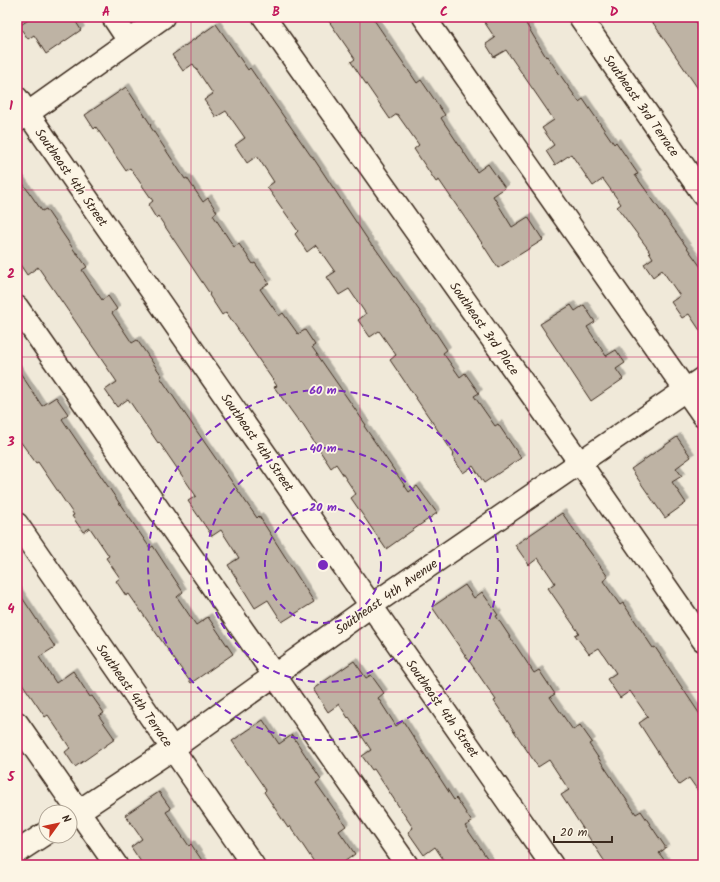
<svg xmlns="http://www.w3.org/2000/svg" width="720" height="882" font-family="Kalam,sans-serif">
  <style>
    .building { fill: #beb3a4; stroke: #3b2a1e; filter: url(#shadow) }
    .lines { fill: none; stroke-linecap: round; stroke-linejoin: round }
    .minor-casing { stroke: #3b2a1e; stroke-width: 25 }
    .minor { stroke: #fcf5e5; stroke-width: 22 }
    .grid { fill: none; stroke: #c2185b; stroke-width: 1; stroke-opacity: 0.55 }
    .ring { fill: none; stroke: #7b2cbf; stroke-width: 2; stroke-dasharray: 7 5 }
    .labels { text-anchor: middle; stroke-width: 3.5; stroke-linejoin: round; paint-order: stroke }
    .street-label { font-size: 13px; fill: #3b2a1e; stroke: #fcf5e5 }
    .centre { fill: #7b2cbf; stroke: #fcf5e5; stroke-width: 2 }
    .ring-label { font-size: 12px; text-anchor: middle; font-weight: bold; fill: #7b2cbf; stroke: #fcf5e5; stroke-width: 3.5; stroke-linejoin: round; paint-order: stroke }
    .neatline { fill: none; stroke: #c2185b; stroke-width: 1.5 }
    .grid-label { font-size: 13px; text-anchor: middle; font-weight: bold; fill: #c2185b }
  </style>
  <defs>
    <filter id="shadow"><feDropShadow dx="3.5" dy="-3.5" stdDeviation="0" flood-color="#0004"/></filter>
  </defs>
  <rect width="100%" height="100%" fill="#f0e9d9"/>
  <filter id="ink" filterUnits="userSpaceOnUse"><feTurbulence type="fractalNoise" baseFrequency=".025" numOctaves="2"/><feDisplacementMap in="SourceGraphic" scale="8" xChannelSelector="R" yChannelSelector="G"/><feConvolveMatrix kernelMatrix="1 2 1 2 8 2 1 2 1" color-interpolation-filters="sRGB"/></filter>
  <g filter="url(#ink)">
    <g class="building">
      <polygon points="33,17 73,17 81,30 46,54 34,35 28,39 19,26"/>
      <polygon points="326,17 372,17 417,83 421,80 445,115 441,118 477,172 488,164 505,188 493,196 512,227 528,217 543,240 498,268 476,234 439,180 436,182 414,149 419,145 397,114 390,119 351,62 355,59"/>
      <polygon points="481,17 522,17 546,57 547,56 579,102 583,99 614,144 616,142 638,174 635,175 703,270 703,335 689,314 682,318 671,302 680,296 662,270 653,277 644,264 653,258 648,250 649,250 617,207 621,204 603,179 593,186 571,154 555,165 546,151 554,145 542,128 554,120 506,50 494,57 486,44 495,38"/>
      <polygon points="649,17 692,17 703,34 703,96"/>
      <polygon points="216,24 248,70 250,68 311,156 312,156 372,246 373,245 433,330 434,330 447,350 443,353 460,377 465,373 479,393 474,396 495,426 498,424 521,458 484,483 473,466 463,473 452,456 454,454 390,360 396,355 379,331 370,337 358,320 366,314 349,289 339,295 327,277 335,272 316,245 307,252 295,234 298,231 267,187 274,182 257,156 247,163 235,145 245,138 226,111 216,117 204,100 213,94 193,64 183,71 172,55"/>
      <polygon points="126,87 151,125 150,126 185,179 187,178 203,202 208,198 217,212 213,215 234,247 239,244 253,264 255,263 269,283 260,289 279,316 283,313 298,334 305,330 315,345 312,347 366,425 364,426 409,492 417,486 437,513 386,549 351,498 356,494 336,464 331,468 301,422 300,423 274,387 277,386 226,312 222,315 209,295 210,294 158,216 156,218 148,205 153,201 130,168 126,171 96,127 94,129 85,115"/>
      <polygon points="17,175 42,211 46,209 76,253 77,253 87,267 82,270 102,300 108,296 117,309 112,313 132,343 137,340 162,376 160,377 196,430 257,518 259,516 314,602 282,622 268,600 255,608 228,565 239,558 221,530 212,536 188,501 196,496 159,442 158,443 128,399 117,407 105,390 117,382 38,267 27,275 17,260"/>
      <polygon points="571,305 575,311 584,305 595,322 587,327 606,356 616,350 625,363 616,369 623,379 591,401 540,324"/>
      <polygon points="17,368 42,406 56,397 68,414 62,419 150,548 153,546 183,592 177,597 196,625 208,617 233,654 191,683 129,594 126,596 116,581 120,578 106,558 109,556 90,528 83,532 72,516 74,515 38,462 36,463 17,437"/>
      <polygon points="677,437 691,457 676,468 682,476 672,482 686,503 665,518 631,469"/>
      <polygon points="562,513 608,577 603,581 620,605 623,603 653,648 655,647 703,719 703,798 689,778 679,785 639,723 648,717 630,691 620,698 607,679 616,673 599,648 589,654 575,635 579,633 548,588 555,583 538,558 529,565 515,545"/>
      <polygon points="465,585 474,598 482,592 498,615 496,616 534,673 539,670 555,694 550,697 573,730 580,725 592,742 589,744 636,814 641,811 666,848 659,853 668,865 607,865 561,795 569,790 549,760 538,767 494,701 496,700 432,607"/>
      <polygon points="17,590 55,647 39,657 56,683 73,671 90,697 92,696 104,713 99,716 115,739 75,767 65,752 70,748 48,715 45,717 17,676"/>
      <polygon points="354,661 366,678 371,675 384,693 378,698 396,726 403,721 454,800 456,798 472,822 465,826 492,865 447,865 435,847 424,855 408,832 413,828 374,769 372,770 362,756 371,750 349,717 348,718 339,704 328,712 313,689"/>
      <polygon points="263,720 279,744 292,735 321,779 316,783 346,826 339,831 355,854 340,865 316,865 290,826 288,828 264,792 266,790 232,741"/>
      <polygon points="159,792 171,809 166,812 189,846 191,844 205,865 143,865 131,847 142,839 125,815"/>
    </g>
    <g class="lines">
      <defs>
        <g id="minor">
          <polyline points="113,17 129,41"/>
          <polyline points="264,17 580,463 703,640"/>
          <polyline points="424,17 703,415"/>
          <polyline points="580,17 703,194"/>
          <polyline points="17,98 552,865"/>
          <polyline points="17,121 163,17"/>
          <polyline points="17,307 407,865"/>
          <polyline points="17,524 253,865"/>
          <polyline points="17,723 116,865"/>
          <polyline points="70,817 172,749 372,605 703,378"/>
          <polyline points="17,852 46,833"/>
        </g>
      </defs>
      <use href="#minor" class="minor-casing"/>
      <use href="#minor" class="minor"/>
    </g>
  </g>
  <path class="grid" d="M 191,17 L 191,865M 360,17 L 360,865M 529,17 L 529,865M 17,190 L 703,190M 17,357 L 703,357M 17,525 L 703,525M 17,692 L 703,692"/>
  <g class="ring">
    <circle cx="323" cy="565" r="58"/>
    <circle cx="323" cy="565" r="117"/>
    <circle cx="323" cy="565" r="175"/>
  </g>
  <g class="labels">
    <g class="street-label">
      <text transform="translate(642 105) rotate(55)" y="5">Southeast 3rd Terrace</text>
      <text transform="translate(72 177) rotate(55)" y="5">Southeast 4th Street</text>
      <text transform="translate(485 328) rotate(55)" y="5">Southeast 3rd Place</text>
      <text transform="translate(258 442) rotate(55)" y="5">Southeast 4th Street</text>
      <text transform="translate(386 596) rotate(-35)" y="5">Southeast 4th Avenue</text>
      <text transform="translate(135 695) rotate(55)" y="5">Southeast 4th Terrace</text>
      <text transform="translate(443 708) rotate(55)" y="5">Southeast 4th Street</text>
    </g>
  </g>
  <circle cx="323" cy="565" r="6" class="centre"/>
  <g class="ring-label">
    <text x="323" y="394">60 m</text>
    <text x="323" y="452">40 m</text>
    <text x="323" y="511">20 m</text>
  </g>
  <rect width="720" height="882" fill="none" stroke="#fcf5e5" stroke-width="44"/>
  <g transform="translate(58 824) rotate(57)"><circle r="19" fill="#fcf5e5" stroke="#afa495"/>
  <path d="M0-3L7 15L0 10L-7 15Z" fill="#c8321e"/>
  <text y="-6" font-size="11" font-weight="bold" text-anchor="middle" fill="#3b2a1e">N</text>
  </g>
  <path d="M554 836v6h58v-6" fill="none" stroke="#3b2a1e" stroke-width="2"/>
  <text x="560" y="836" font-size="12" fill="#3b2a1e" stroke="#fcf5e5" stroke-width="3" paint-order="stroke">20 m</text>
  <rect x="22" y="22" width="676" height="838" class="neatline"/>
  <g class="grid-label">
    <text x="106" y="16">A</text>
    <text x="276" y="16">B</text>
    <text x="444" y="16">C</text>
    <text x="614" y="16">D</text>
    <text x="11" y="110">1</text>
    <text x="11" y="278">2</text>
    <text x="11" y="446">3</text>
    <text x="11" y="613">4</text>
    <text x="11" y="781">5</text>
  </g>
</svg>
